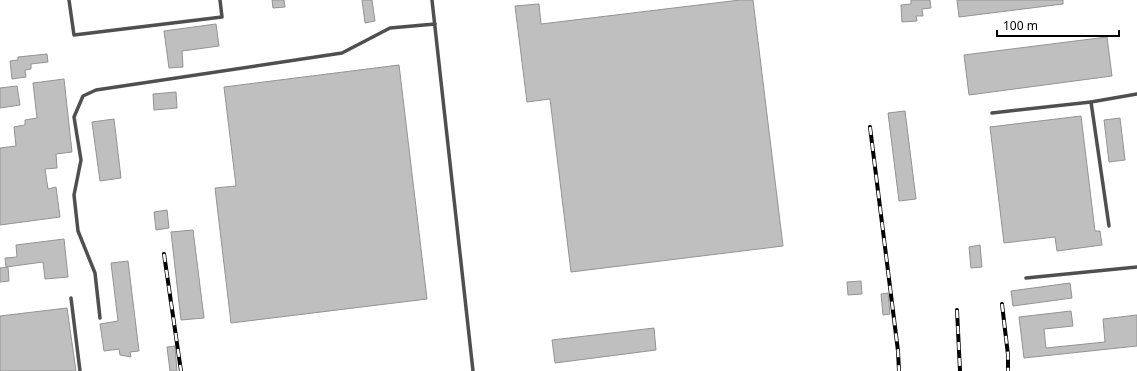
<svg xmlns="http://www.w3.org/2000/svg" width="1137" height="371" font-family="'Noto Sans',sans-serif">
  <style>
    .building { fill: #bfbfbf; stroke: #939393 }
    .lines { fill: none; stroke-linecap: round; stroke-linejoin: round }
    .lane { stroke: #4f4f4f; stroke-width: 3.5 }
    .rail-casing { stroke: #000; stroke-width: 4 }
    .rail { stroke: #fff; stroke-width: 2.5; stroke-dasharray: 8; stroke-linecap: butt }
  </style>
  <rect width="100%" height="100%" fill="#fff"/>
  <g class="building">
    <polygon points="272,0 284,0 285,7 273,8"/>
    <polygon points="362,0 372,0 375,21 365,23"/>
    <polygon points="740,0 753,0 783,246 571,272 550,99 527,102 515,6 539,4 541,24"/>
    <polygon points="911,0 930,0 931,8 922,9 923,16 916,16 917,21 902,22 901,5 911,4"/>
    <polygon points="957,0 1063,0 1063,4 959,17"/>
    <polygon points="216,24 219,46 182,51 183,67 169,68 164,31"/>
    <polygon points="1107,37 1112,76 969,95 964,55"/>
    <polygon points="47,54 48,62 31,64 31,69 25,70 26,77 12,79 10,61 18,60 18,57"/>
    <polygon points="399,65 427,299 231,323 215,188 236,186 224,87"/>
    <polygon points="64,79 72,152 56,154 57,168 45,169 48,189 56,187 60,217 0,225 0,148 16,146 14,127 25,125 25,120 37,118 33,83"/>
    <polygon points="17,86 20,105 0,108 0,88"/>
    <polygon points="176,92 177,108 154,110 153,94"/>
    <polygon points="905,111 916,199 899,201 888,113"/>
    <polygon points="1081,116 1095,231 1100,231 1102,245 1057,251 1055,237 1004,243 990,127"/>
    <polygon points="1120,118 1125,160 1109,162 1104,120"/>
    <polygon points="114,119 121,178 100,181 92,122"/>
    <polygon points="167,210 169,228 156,230 154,212"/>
    <polygon points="193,230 204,318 181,320 171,232"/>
    <polygon points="64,239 68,277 45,279 43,262 6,267 5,258 17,257 16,245"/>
    <polygon points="980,245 982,267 971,268 969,247"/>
    <polygon points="128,261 139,351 130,352 131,357 120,355 119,349 104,351 100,324 118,321 111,263"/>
    <polygon points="8,267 9,281 0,282 0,268"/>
    <polygon points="861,281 862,294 848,295 847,282"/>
    <polygon points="1070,283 1072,298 1013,306 1011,291"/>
    <polygon points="888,293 890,314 883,315 881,294"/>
    <polygon points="67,308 76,371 0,371 0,316"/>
    <polygon points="1071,311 1073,326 1044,329 1046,348 1105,342 1103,319 1137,315 1137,346 1024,358 1019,317"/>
    <polygon points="654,328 656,350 555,363 552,340"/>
    <polygon points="175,346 177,371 170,371 167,347"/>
  </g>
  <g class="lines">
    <g class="lane">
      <polyline points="69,0 74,35 222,17 220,0"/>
      <polyline points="432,0 473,371"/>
      <polyline points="1091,102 1109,226"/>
      <polyline points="992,113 1091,102 1137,94"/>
      <polyline points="1026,278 1137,267"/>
      <polyline points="71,298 80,371"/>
      <polyline points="100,318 95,273 78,231 74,195 81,160 74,117 83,96 96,90 342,53 390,28 435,24"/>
    </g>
    <defs>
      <g id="rail">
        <polyline points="870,127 898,351 899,371"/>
        <polyline points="164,254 181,371"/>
        <polyline points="1002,304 1008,355 1008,371"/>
        <polyline points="957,310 960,371"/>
      </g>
    </defs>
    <use href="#rail" class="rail-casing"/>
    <use href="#rail" class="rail"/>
  </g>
  <path d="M997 30v6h122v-6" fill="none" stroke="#000000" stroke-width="2"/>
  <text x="1003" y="30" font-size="12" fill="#000000" stroke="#ffffff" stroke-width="3" paint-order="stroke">100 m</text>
</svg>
